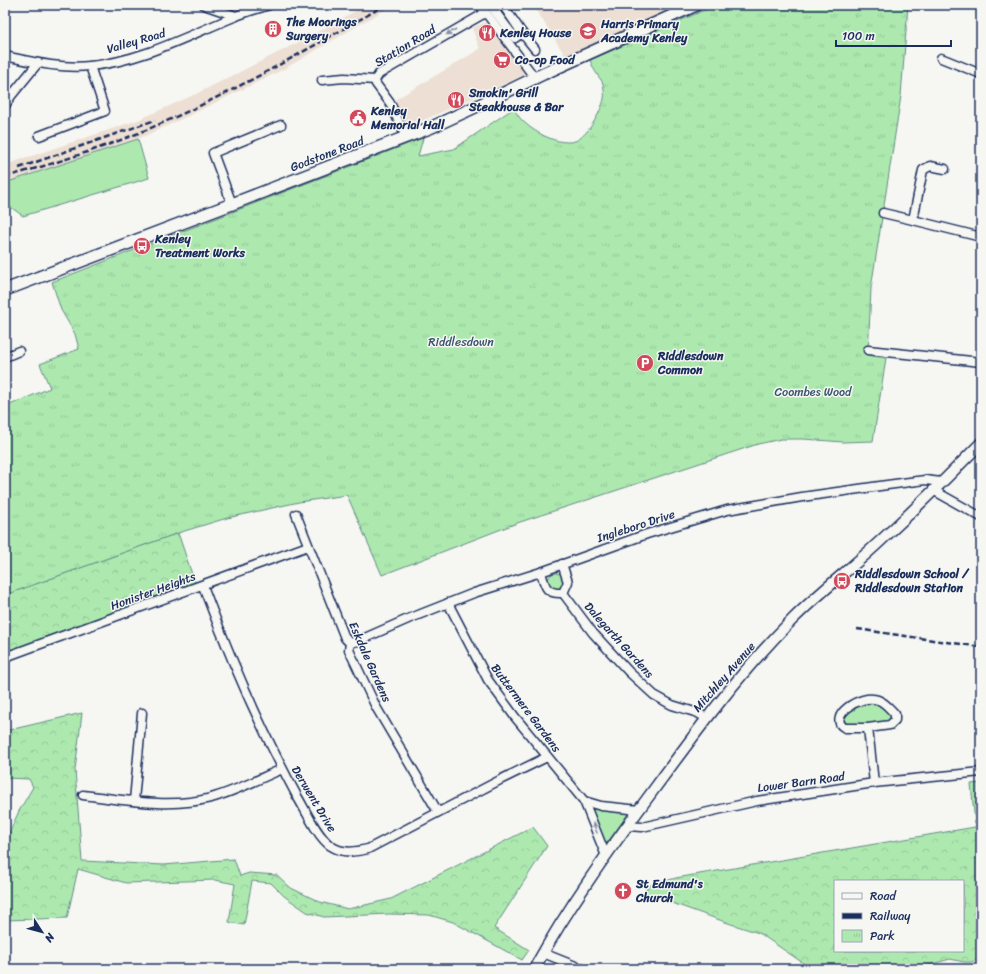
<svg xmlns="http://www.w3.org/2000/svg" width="986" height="974" font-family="Sriracha,sans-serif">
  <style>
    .built { fill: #eddfd3 }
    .green { fill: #ade9af; stroke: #648c86 }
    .forest { fill: url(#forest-crowns); stroke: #648c86; fill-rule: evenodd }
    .park { fill: url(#park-tufts); stroke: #648c86 }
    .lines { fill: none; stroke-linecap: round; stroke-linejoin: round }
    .minor-casing { stroke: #1b2f5e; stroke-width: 11 }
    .major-casing { stroke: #1b2f5e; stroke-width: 13 }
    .highway-casing { stroke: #1b2f5e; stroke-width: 14 }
    .minor { stroke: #f6f6f2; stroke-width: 8 }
    .major { stroke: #f6f6f2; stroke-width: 10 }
    .highway { stroke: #f6f6f2; stroke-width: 11 }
    .rail { stroke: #1b2f5e; stroke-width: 2.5; stroke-dasharray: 6 3; stroke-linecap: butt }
    .oneway { fill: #8892a8 }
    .labels { text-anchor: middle; stroke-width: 3; stroke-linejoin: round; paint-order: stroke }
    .poi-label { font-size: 12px; font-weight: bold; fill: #1b2f5e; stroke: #f6f6f2; text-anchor: start }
    .street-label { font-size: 12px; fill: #1b2f5e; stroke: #f6f6f2 }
    .park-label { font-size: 12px; fill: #38546e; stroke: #f6f6f2 }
  </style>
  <defs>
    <pattern id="forest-crowns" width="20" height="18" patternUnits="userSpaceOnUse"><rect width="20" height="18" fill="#ade9af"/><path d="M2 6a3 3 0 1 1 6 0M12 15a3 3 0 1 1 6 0" fill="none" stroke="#94c899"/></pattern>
    <pattern id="park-tufts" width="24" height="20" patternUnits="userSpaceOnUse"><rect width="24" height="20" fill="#ade9af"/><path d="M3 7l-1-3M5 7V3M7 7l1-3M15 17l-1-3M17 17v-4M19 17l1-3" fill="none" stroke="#94c899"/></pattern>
  </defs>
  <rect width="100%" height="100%" fill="#f6f6f2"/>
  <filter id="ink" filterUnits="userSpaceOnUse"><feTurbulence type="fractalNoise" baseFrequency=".025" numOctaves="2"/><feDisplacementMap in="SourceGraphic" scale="8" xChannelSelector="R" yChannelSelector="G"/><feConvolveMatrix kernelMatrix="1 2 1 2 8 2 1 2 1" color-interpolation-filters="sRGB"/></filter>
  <g filter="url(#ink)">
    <g class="built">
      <polygon points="366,5 393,5 284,69 188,116 138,139 5,183 5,165 138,120 196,94 309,37"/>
      <polygon points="533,5 686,5 566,57"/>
      <polygon points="488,21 531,72 406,128 393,101 480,49 472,28"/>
    </g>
    <g class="green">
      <polygon points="138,139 149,178 23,216 5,203 5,183"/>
      <path d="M 877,702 C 884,708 893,712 890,721 L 849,727 L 843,722 C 844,705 864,703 877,702 Z"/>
      <polygon points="981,783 981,822 975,823 971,784"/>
      <polygon points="594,809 625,812 628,814 607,843 604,842 591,813"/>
    </g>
    <g class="forest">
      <polygon points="178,533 195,583 5,653 5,595"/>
      <circle cx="556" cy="581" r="8"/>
      <polygon points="82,713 75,770 82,861 164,865 234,859 240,876 249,873 277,875 291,888 320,902 348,909 391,899 533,827 547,846 494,928 529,950 522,960 453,922 429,915 389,914 324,917 307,912 284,896 271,883 252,881 244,925 229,922 235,884 215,880 126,883 78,869 67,918 5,920 5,842 19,811 33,787 29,779 5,778 5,731"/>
      <path d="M 981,826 L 981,959 L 971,962 L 964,962 L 950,959 L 915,969 L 812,969 L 759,933 L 731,924 L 644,893 L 648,886 L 676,878 ZM 835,881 L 963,881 L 963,951 L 835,951 Z"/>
    </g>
    <path class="park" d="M 716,5 L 908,5 L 901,96 L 871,288 L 868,355 L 886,358 L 873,441 L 843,442 L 804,439 L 781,439 L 758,444 L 517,523 L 382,575 L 347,495 L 299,502 L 227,518 L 178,533 L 5,595 L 5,407 L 50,388 L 40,364 L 79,349 L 75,334 L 61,310 L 52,282 L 423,138 L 418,156 L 454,149 L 514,108 C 520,126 556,147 575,141 C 587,137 601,112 604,99 C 605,94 604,90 603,84 C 602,80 599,78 597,74 C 594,70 592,65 590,60 Z"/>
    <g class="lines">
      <defs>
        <g id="minor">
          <polyline points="204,5 236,16"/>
          <polyline points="480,5 535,78"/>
          <polyline points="490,5 515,38 522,33"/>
          <polyline points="503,5 522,33 535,49"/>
          <path d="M 5,56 C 33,62 61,69 90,66 C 141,61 187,36 234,17 C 245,12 257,9 269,5"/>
          <polyline points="941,58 981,74"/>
          <polyline points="322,80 344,78 375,80"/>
          <polyline points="5,106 11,96 38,63"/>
          <polyline points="39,136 105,111 90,66"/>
          <polyline points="406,137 390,103 376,84 375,80 379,74 485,13"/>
          <polyline points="232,204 213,153 281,125"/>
          <polyline points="883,213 913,220 981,237"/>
          <polyline points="913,220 923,170 930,166 945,169"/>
          <polyline points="868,350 981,362"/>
          <polyline points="5,357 19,351"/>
          <polyline points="933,490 981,517"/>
          <polyline points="296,514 345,638 350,643 349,650 376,707 438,812"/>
          <polyline points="562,564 568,582 563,593"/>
          <path d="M 541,572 C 545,587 546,594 563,593"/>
          <path d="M 203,586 C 230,658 260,728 297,796 C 305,809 318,838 331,846 C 343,854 355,852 368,849 L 502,779 L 547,757"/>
          <polyline points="563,593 593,633 629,672 654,695 672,705 698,713 706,718"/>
          <polyline points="448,603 488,680 515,717 584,801 606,856"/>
          <polyline points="350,643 358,641 408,619 474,593 541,572 647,534 727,510 802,497 887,485 925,480 941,482"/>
          <polyline points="5,657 308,546"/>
          <path d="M 868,728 L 845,728 C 826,718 860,693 878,700 C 885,702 890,709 895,714 L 895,720 L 890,725 L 868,728 L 874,783"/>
          <path d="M 83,795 C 125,800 170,809 211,798 C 236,791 259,779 282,769"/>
          <polyline points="134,801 142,713"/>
          <polyline points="584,801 601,806 639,810"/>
          <polyline points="627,826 642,827 757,801 874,783 981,772"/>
          <polyline points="543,953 583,969"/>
        </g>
        <path id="major" d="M 534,969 C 568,907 610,849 652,792 C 696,732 740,672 793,619 C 819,593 849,570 876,545 C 912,512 947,478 981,443"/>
        <polyline id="highway" points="5,290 232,204 432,127 471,109 543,74 696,5"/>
      </defs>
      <use href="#minor" class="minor-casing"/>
      <use href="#major" class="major-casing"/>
      <use href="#highway" class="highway-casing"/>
      <use href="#minor" class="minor"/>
      <use href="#major" class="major"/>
      <use href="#highway" class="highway"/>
      <g class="rail">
        <polyline points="19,168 155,120"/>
        <path d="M 5,177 C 53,164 100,149 146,130 C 229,95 307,50 385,5"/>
        <polyline points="857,629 981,647"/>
      </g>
    </g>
    <defs><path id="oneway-solid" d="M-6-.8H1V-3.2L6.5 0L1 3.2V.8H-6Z"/></defs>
    <g class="oneway">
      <use href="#oneway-solid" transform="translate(451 32) rotate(150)"/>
      <use href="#oneway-solid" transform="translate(595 828) rotate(-112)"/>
    </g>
  </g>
  <defs>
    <symbol id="building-disc" viewBox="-11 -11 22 22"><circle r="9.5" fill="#d1495b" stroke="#f6f6f2"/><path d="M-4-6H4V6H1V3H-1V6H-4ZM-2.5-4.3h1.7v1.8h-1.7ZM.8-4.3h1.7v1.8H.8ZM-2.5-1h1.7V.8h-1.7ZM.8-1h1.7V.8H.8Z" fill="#fff"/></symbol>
    <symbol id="school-disc" viewBox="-11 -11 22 22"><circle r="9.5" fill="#d1495b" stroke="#f6f6f2"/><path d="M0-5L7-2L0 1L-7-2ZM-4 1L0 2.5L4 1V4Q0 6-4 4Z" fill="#fff"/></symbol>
    <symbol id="restaurant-disc" viewBox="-11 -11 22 22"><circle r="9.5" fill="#d1495b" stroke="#f6f6f2"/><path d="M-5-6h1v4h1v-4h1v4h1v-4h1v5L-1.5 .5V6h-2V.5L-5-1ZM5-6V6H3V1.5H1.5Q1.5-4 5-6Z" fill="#fff"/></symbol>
    <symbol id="supermarket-disc" viewBox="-11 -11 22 22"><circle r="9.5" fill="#d1495b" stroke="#f6f6f2"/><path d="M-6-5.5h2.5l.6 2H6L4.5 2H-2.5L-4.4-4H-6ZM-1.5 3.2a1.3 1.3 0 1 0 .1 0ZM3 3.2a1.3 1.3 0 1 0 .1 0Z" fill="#fff"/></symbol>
    <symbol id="civic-disc" viewBox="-11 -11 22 22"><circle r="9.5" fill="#d1495b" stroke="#f6f6f2"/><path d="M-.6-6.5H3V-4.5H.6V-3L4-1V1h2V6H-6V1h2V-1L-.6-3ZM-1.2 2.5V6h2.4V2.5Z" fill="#fff"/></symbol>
    <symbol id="bus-disc" viewBox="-11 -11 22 22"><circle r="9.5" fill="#d1495b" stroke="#f6f6f2"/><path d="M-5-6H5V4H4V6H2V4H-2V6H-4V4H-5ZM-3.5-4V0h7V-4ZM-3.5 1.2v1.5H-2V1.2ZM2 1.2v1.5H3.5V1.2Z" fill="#fff"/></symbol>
    <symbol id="parking-disc" viewBox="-11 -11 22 22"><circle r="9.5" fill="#d1495b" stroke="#f6f6f2"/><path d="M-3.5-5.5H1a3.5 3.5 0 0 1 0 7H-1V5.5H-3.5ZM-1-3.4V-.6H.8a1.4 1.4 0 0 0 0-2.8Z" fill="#fff"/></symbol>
    <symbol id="church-disc" viewBox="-11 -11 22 22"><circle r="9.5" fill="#d1495b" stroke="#f6f6f2"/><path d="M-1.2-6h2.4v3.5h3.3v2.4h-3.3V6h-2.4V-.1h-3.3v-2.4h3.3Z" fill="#fff"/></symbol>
  </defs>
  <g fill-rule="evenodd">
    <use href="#building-disc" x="263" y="19" width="20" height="20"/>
    <use href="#school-disc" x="578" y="21" width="20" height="20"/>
    <use href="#restaurant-disc" x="477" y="23" width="20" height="20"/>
    <use href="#supermarket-disc" x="492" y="50" width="20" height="20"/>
    <use href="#restaurant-disc" x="446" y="90" width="20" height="20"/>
    <use href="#civic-disc" x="348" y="108" width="20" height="20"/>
    <use href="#bus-disc" x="132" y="236" width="20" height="20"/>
    <use href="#parking-disc" x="635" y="353" width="20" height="20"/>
    <use href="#bus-disc" x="832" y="571" width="20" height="20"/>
    <use href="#church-disc" x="613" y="881" width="20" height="20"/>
  </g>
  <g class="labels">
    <g class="poi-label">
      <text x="286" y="26">The Moorings<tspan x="286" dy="14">Surgery</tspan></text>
      <text x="601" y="28">Harris Primary<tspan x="601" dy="14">Academy Kenley</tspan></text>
      <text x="500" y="37">Kenley House</text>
      <text x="515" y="64">Co-op Food</text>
      <text x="469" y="97">Smokin' Grill<tspan x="469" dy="14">Steakhouse &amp; Bar</tspan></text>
      <text x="371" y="115">Kenley<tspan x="371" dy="14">Memorial Hall</tspan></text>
      <text x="155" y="243">Kenley<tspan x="155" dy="14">Treatment Works</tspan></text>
      <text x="658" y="360">Riddlesdown<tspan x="658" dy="14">Common</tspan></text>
      <text x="855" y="578">Riddlesdown School /<tspan x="855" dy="14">Riddlesdown Station</tspan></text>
      <text x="636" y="888">St Edmund's<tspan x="636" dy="14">Church</tspan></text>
    </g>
    <g class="street-label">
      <text transform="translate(136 41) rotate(-16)" y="4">Valley Road</text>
      <text transform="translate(405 46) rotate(-31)" y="4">Station Road</text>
      <text transform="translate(327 154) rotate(-21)" y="4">Godstone Road</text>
      <text transform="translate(636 526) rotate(-18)" y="4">Ingleboro Drive</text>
      <text transform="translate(153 591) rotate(-20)" y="4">Honister Heights</text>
      <text transform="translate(619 640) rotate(48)" y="4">Dalegarth Gardens</text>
      <text transform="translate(370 662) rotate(66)" y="4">Eskdale Gardens</text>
      <text transform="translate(724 677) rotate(-49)" y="4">Mitchley Avenue</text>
      <text transform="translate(526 708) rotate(53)" y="4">Buttermere Gardens</text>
      <text transform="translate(801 782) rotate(-8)" y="4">Lower Barn Road</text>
      <text transform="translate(314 799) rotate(59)" y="4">Derwent Drive</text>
    </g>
    <g class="park-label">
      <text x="461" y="346">Riddlesdown</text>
      <text x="813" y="396">Coombes Wood</text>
    </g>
  </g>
  <rect width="986" height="974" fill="none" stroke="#f6f6f2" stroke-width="20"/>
  <rect x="10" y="10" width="966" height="954" fill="none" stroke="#1b2f5e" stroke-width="1.5" filter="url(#ink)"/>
  <rect x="834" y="880" width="130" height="72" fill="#f6f6f2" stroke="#9ea6b7"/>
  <rect x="842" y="893" width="20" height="6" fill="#f6f6f2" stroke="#9ea6b7"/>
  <text x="870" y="900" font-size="12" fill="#1b2f5e">Road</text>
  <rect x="842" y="913" width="20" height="6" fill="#1b2f5e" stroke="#9ea6b7"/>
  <text x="870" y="920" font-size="12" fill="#1b2f5e">Railway</text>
  <rect x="842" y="930" width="20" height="12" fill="url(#park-tufts)" stroke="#9ea6b7"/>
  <text x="870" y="940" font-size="12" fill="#1b2f5e">Park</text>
  <g transform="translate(42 932) rotate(126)" stroke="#f6f6f2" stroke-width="3" paint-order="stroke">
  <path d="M0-3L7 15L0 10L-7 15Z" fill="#1b2f5e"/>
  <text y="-6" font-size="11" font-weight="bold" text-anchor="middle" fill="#1b2f5e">N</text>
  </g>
  <path d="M836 40v6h115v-6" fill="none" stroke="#1b2f5e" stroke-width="2"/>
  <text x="842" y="40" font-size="12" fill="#1b2f5e" stroke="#f6f6f2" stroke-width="3" paint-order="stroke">100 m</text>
</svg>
